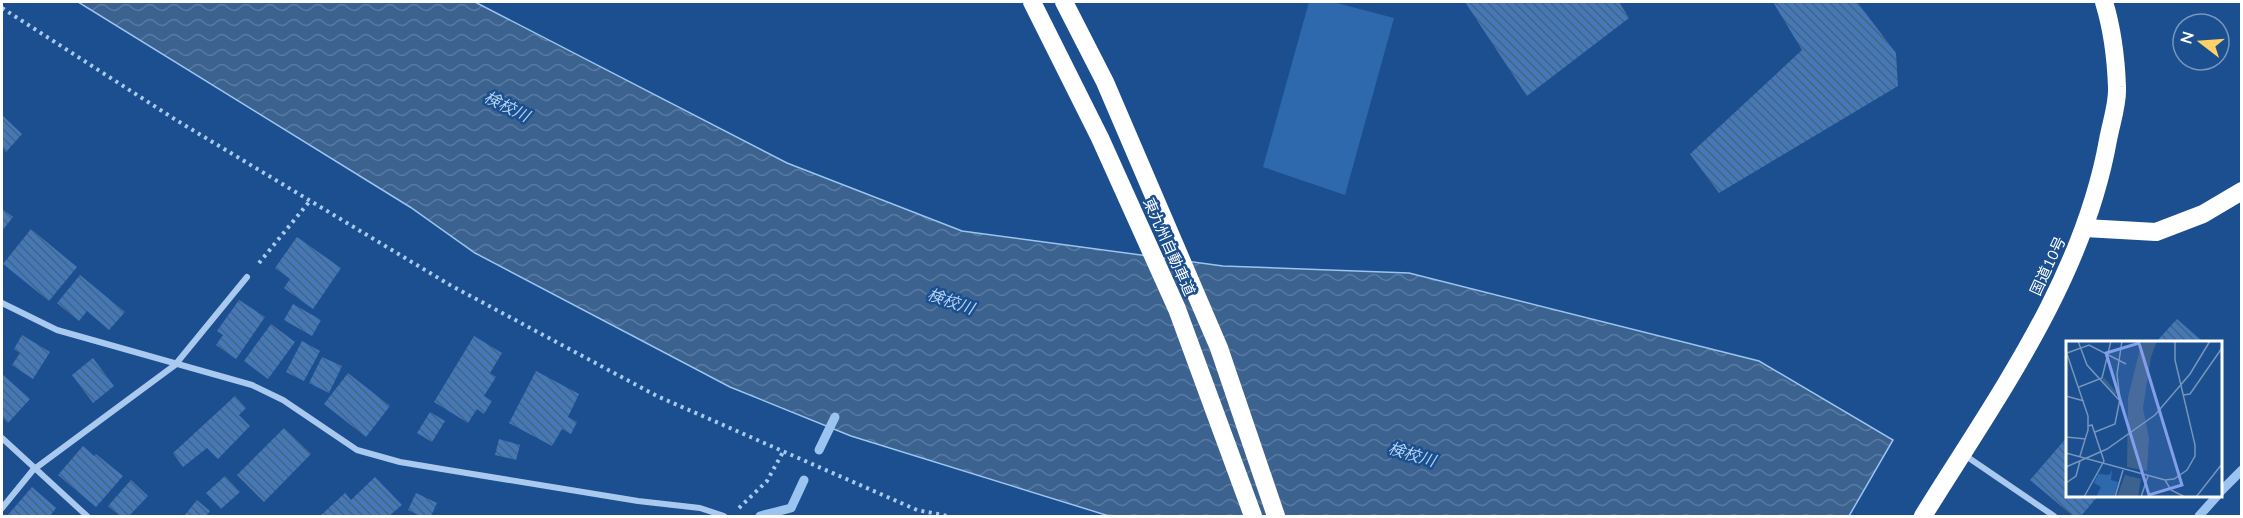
<svg xmlns="http://www.w3.org/2000/svg" width="2243" height="518" font-family="'Nunito Sans','Noto Sans JP',sans-serif">
  <style>
    .green { fill: #2e69ad }
    .water { fill: url(#water-waves); stroke: #9cc4f0; stroke-width: 1.5 }
    .lines { fill: none; stroke-linecap: round; stroke-linejoin: round }
    .stream { stroke: #9cc4f0; stroke-width: 9 }
    .building { fill: url(#building-back-hatch) }
    .path { stroke: #a9c9ee; stroke-width: 4; stroke-dasharray: 3 4.5; stroke-linecap: butt }
    .street { stroke: #a9c9ee; stroke-width: 6 }
    .highway { stroke: #fff; stroke-width: 18 }
    .labels { text-anchor: middle; stroke-width: 5; stroke-linejoin: round; paint-order: stroke }
    .street-label { font-size: 15px; fill: #fff; stroke: #1b4f8f }
    .water-label { font-size: 16px; font-style: italic; fill: #b5d3f5; stroke: #1b4f8f }
    .inset-river { fill: none; stroke: #3c6290; stroke-width: 3 }
    .inset-road { fill: none; stroke: #7695bc; stroke-width: 1.5 }
    .view { fill: #839eea; fill-opacity: 0.15; stroke: #839eea; stroke-width: 3 }
    .inset-edge { fill: none; stroke: #fff; stroke-width: 3 }
  </style>
  <defs>
    <pattern id="water-waves" width="16" height="10" patternUnits="userSpaceOnUse" patternTransform="scale(1.5)"><rect width="16" height="10" fill="#3c6290"/><path d="M0 5q4-4 8 0t8 0" fill="none" stroke="#597aa1"/></pattern>
    <pattern id="building-back-hatch" width="6" height="6" patternUnits="userSpaceOnUse" patternTransform="scale(1.5)"><rect width="6" height="6" fill="#4478b7"/><path d="M-1 5l2 2M0 0l6 6M5-1l2 2" fill="none" stroke="#486282"/></pattern>
  </defs>
  <rect width="100%" height="100%" fill="#1b4f8f"/>
  <polygon class="green" points="1309,2 1333,2 1394,18 1345,195 1263,167"/>
  <polygon class="water" points="78,2 475,2 787,163 962,231 1223,266 1409,273 1759,361 1893,440 1849,516 1109,516 851,436 730,387 475,253 410,207"/>
  <g class="lines">
    <g class="stream">
      <polyline points="819,450 835,417"/>
      <polyline points="2220,492 2242,470"/>
      <polyline points="760,516 791,508 804,480"/>
      <polyline points="2199,516 2217,496"/>
    </g>
  </g>
  <g class="building">
    <polygon points="1465,2 1619,2 1629,18 1527,96"/>
    <polygon points="1773,2 1857,2 1896,53 1898,86 1719,193 1690,154 1802,50"/>
    <polygon points="2,115 22,134 6,152 2,147"/>
    <polygon points="2,209 13,217 2,231"/>
    <polygon points="31,229 77,267 49,301 3,264"/>
    <polygon points="297,237 341,268 313,309 284,288 290,279 275,268"/>
    <polygon points="80,275 125,312 109,330 87,311 79,321 57,303"/>
    <polygon points="239,300 265,317 236,359 216,345 223,335 217,331"/>
    <polygon points="293,304 321,320 312,336 284,320"/>
    <polygon points="2177,319 2203,342 2156,342"/>
    <polygon points="271,324 295,342 268,379 244,361"/>
    <polygon points="22,335 50,352 33,379 12,365 20,353 14,349"/>
    <polygon points="474,336 502,353 490,373 496,377 484,396 492,401 484,414 477,409 468,423 434,402"/>
    <polygon points="302,341 320,351 304,381 286,372"/>
    <polygon points="322,357 342,366 329,393 309,383"/>
    <polygon points="93,358 114,386 93,403 72,375"/>
    <polygon points="536,371 579,394 568,417 577,422 571,434 562,429 552,446 509,423"/>
    <polygon points="348,373 390,406 366,437 324,404"/>
    <polygon points="2,374 30,399 8,423 2,417"/>
    <polygon points="235,396 246,408 239,415 250,426 218,459 207,448 183,467 173,453"/>
    <polygon points="430,412 445,421 432,442 417,433"/>
    <polygon points="284,428 311,454 264,502 237,475"/>
    <polygon points="2068,436 2068,496 2098,496 2081,516 2073,516 2030,480"/>
    <polygon points="499,439 520,445 516,460 495,455"/>
    <polygon points="83,446 94,456 96,454 123,476 96,507 58,475"/>
    <polygon points="225,476 240,492 221,509 206,493"/>
    <polygon points="375,477 402,505 389,516 320,516 345,493 351,500"/>
    <polygon points="131,480 148,496 129,516 120,516 108,506"/>
    <polygon points="32,487 56,508 50,516 7,516"/>
    <polygon points="416,493 437,503 431,516 420,516 408,510"/>
    <polygon points="197,500 210,511 206,516 184,516"/>
  </g>
  <g class="lines">
    <g class="path">
      <polyline points="2,8 176,120 450,285 657,396 917,510 948,516"/>
      <polyline points="259,263 309,202"/>
      <polyline points="739,508 767,481 783,452"/>
    </g>
    <g class="street">
      <polyline points="2,303 57,330 252,385 283,400 357,450 400,462 448,470 638,501 700,508 724,516"/>
      <polyline points="2,438 87,516"/>
      <polyline points="1963,454 2054,516"/>
      <polyline points="2,508 33,470 175,365 247,277"/>
    </g>
    <g class="highway">
      <polyline points="1032,2 1100,138 1177,309 1253,516"/>
      <polyline points="1064,2 1105,82 1219,348 1276,516"/>
      <polyline points="2085,228 2156,232 2203,214 2242,191"/>
      <path d="M 1923,516 C 1996,398 2083,280 2108,140 C 2111,123 2118,104 2117,87 C 2116,59 2112,28 2104,2"/>
    </g>
  </g>
  <g class="labels">
    <g class="street-label">
      <text transform="translate(1169 247) rotate(66)" y="5">東九州自動車道</text>
      <text transform="translate(2048 266) rotate(-65)" y="5">国道10号</text>
    </g>
    <g class="water-label">
      <text transform="translate(507 106) rotate(26)" y="6">検校川</text>
      <text transform="translate(951 301) rotate(19)" y="6">検校川</text>
      <text transform="translate(1412 454) rotate(17)" y="6">検校川</text>
    </g>
  </g>
  <g transform="translate(2066 341)">
    <rect width="156" height="156" fill="#1b4f8f"/>
    <path d="M 46,129 L 45,139 L 52,141 L 48,156 L 30,156 L 35,146 L 28,142 L 32,133 L 43,134 Z" fill="#2e69ad"/>
    <path d="M 76,0 L 91,0 L 85,16 L 77,67 L 83,97 L 81,130 L 61,126 L 62,56 ZM 59,134 L 75,138 L 72,156 L 51,156 Z" fill="#3c6290"/>
    <path class="inset-river" d="M 37,38 L 50,53"/>
    <path class="inset-road" d="M 12,0 L 21,24 L 53,59M 0,10 L 22,75 L 22,89 L 14,115M 1,12 L 23,4 L 60,23M 13,46 L 36,37 L 45,0M 117,54 L 124,53 L 156,7M 0,55 L 18,60M 29,91 L 49,83 L 54,58 L 51,33 L 56,0M 0,96 L 20,98M 0,112 L 99,139 L 108,138 L 121,129 L 129,115 L 129,104 L 109,19 L 109,0M 0,126 L 41,108 L 89,74 L 124,33 L 144,0M 99,139 L 105,149 L 119,156M 0,142 L 10,135 L 14,120M 18,156 L 38,120 L 26,84 L 22,85M 49,156 L 57,129M 75,156 L 82,135M 130,156 L 156,123"/>
    <path class="view" d="M 73,2 L 116,144 L 83,154 L 40,12 Z"/>
    <rect width="156" height="156" class="inset-edge"/>
  </g>
  <rect width="2243" height="518" fill="none" stroke="#ffffff" stroke-width="6"/>
  <g transform="translate(2201 42) rotate(287)"><circle r="28" fill="#1b4f8f" stroke="#7695bc" stroke-width="1.5"/>
  <path d="M0-4.5L10 22L0 15L-10 22Z" fill="#ffd166"/>
  <text y="-9" font-size="16" font-weight="bold" text-anchor="middle" fill="#ffffff">N</text>
  </g>
</svg>
